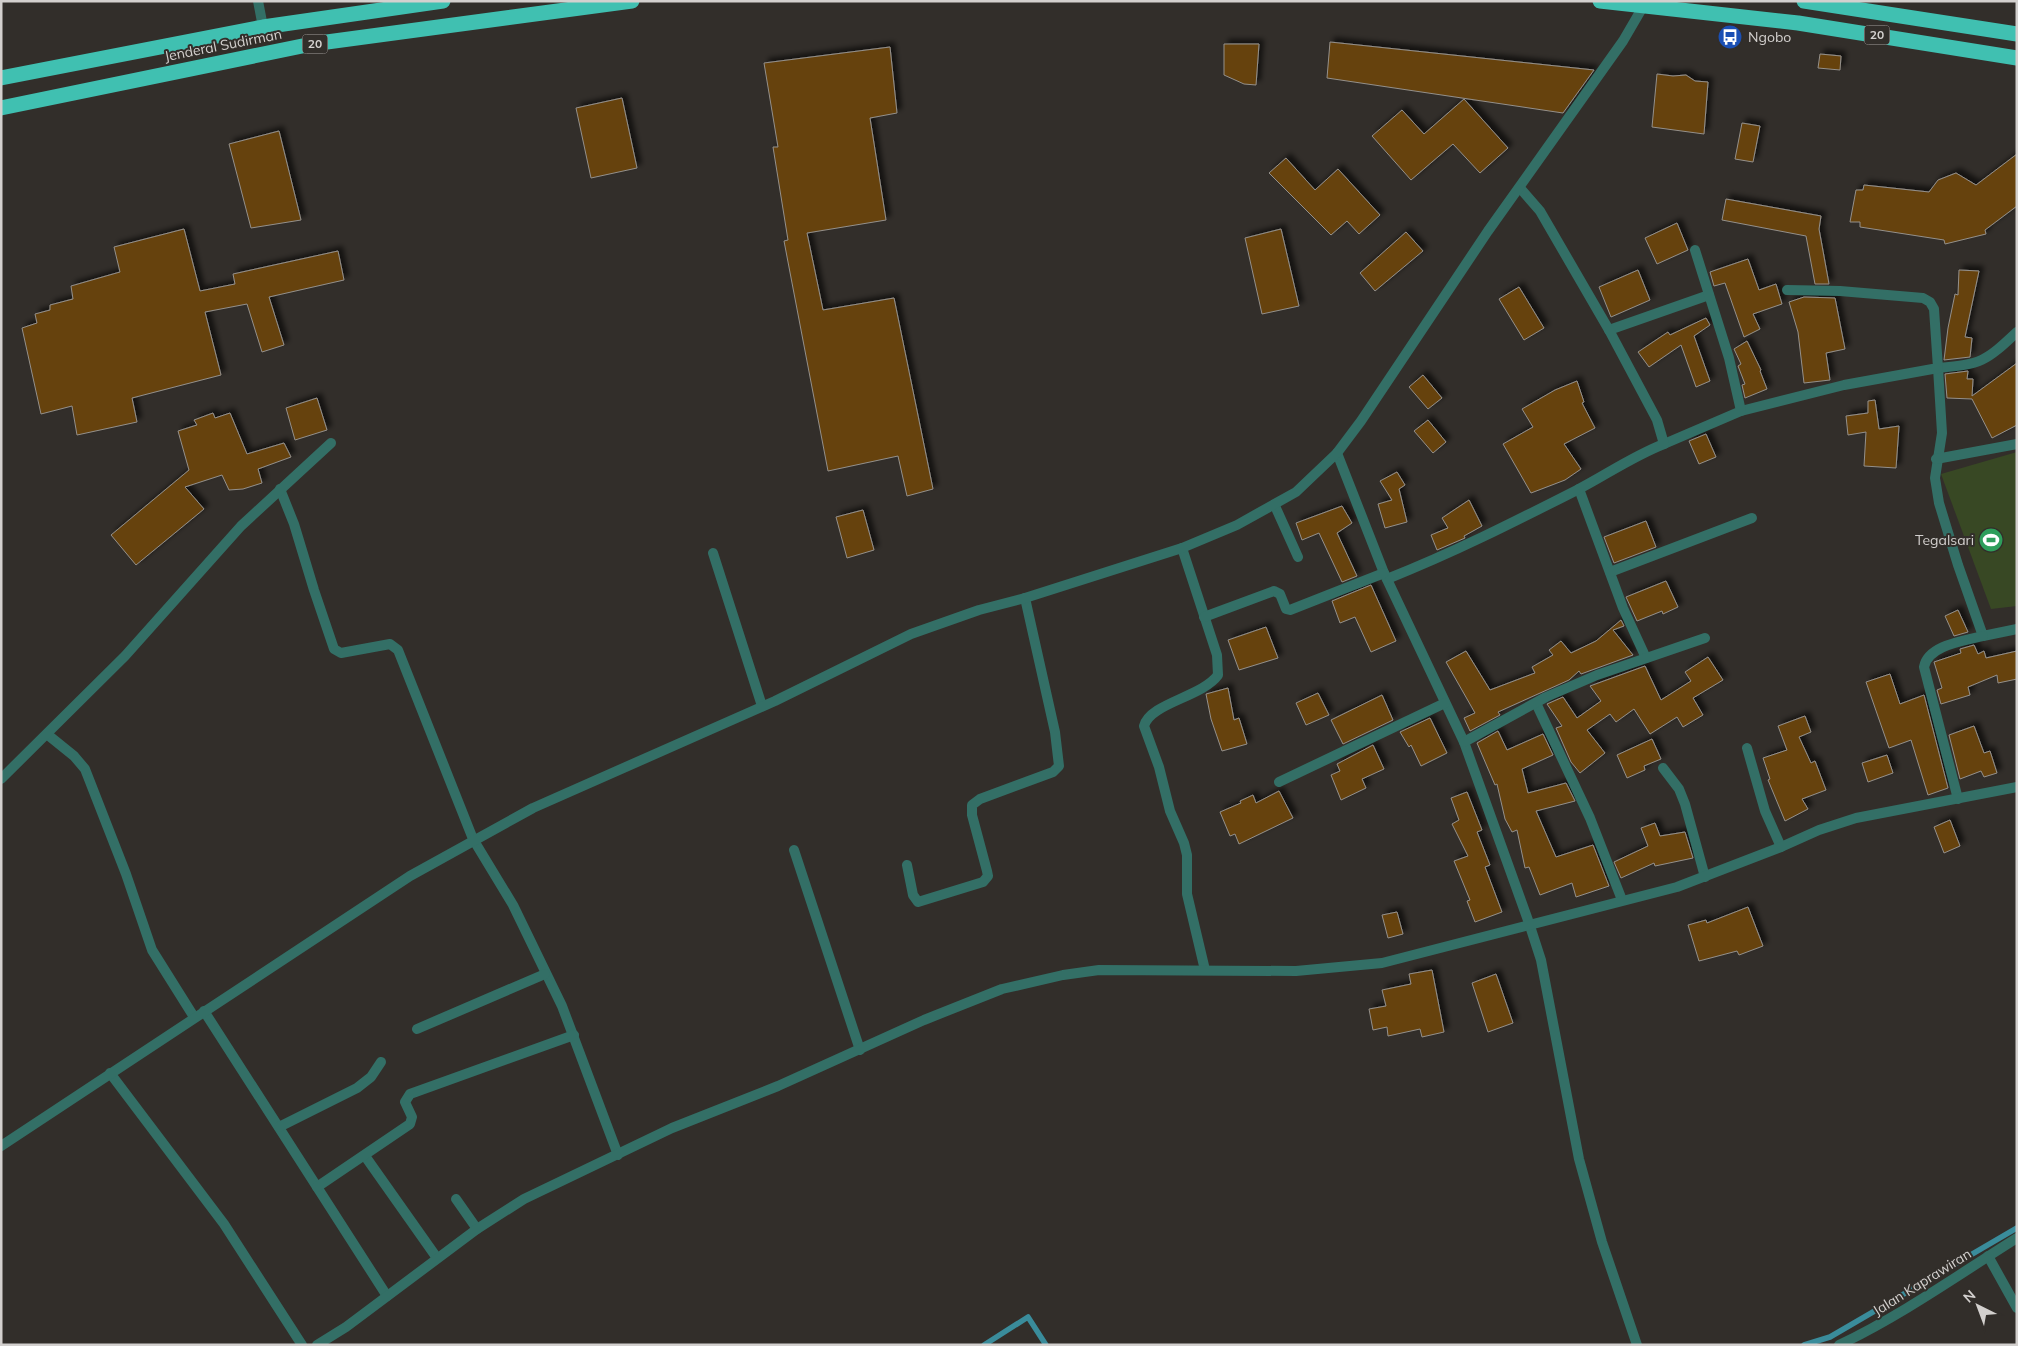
<svg xmlns="http://www.w3.org/2000/svg" width="2018" height="1346" font-family="Mulish,sans-serif">
  <style>
    .garden { fill: #384824 }
    .lines { fill: none; stroke-linecap: round; stroke-linejoin: round }
    .stream { stroke: #3a8c9b; stroke-width: 5.5 }
    .building { fill: #66420d; stroke: #94908b; filter: url(#shadow) }
    .street { stroke: #336f66; stroke-width: 10 }
    .highway { stroke: #40c0b1; stroke-width: 15 }
    .labels { text-anchor: middle; stroke-width: 4; stroke-linejoin: round; paint-order: stroke }
    .shield { fill: #322e2a; stroke: #a39f9d; stroke-width: 1 }
    .shield-label { font-size: 12px; font-weight: bold; fill: #d3d0ce }
    .poi-label { font-size: 14px; fill: #d3d0ce; stroke: #322e2a; text-anchor: start }
    .street-label { font-size: 14px; fill: #d3d0ce; stroke: #322e2a }
  </style>
  <defs>
    <filter id="shadow"><feDropShadow dx="4.5" dy="-4.5" stdDeviation="2.5" flood-color="#0009"/></filter>
  </defs>
  <rect width="100%" height="100%" fill="#322e2a"/>
  <polygon class="garden" points="2017,452 2017,606 1991,609 1941,474"/>
  <g class="lines">
    <g class="stream">
      <polyline points="984,1345 1028,1317 1046,1345"/>
      <polyline points="1804,1345 1830,1337 2017,1228"/>
    </g>
  </g>
  <g class="building">
    <polygon points="1330,42 1594,70 1563,113 1327,78"/>
    <polygon points="1224,44 1259,44 1256,85 1244,84 1224,75"/>
    <polygon points="890,47 897,113 870,118 886,220 807,233 823,310 894,298 933,489 907,496 898,456 828,471 784,241 788,240 773,147 778,147 764,63"/>
    <polygon points="1820,54 1841,56 1840,70 1818,68"/>
    <polygon points="1657,74 1673,76 1686,75 1695,81 1708,82 1704,134 1652,127"/>
    <polygon points="622,98 637,168 591,178 576,108"/>
    <polygon points="1464,99 1508,148 1480,173 1453,144 1411,180 1372,136 1402,110 1424,134"/>
    <polygon points="1742,123 1760,126 1753,162 1735,159"/>
    <polygon points="279,131 301,220 251,228 229,144"/>
    <polygon points="2017,154 2017,206 1985,230 1986,234 1945,244 1944,240 1860,227 1860,222 1850,222 1856,190 1863,190 1864,185 1929,192 1938,180 1956,173 1976,185"/>
    <polygon points="1286,158 1315,190 1338,169 1380,215 1359,234 1347,221 1331,235 1269,173"/>
    <polygon points="1726,199 1821,216 1819,229 1829,284 1815,284 1806,236 1722,220"/>
    <polygon points="1677,223 1688,250 1657,264 1645,238"/>
    <polygon points="184,229 200,291 235,284 233,274 338,251 344,280 269,297 284,345 262,352 247,304 205,312 221,375 132,398 137,422 77,435 72,406 41,414 22,328 37,323 35,314 50,310 50,305 73,299 71,286 120,272 114,247"/>
    <polygon points="1281,229 1299,306 1262,314 1245,238"/>
    <polygon points="1406,232 1423,251 1375,291 1360,273"/>
    <polygon points="1748,259 1759,290 1776,284 1782,304 1753,314 1760,329 1744,337 1725,283 1714,286 1710,272"/>
    <polygon points="1638,270 1650,300 1611,317 1599,287"/>
    <polygon points="1959,270 1979,271 1965,337 1972,338 1970,357 1944,360 1948,328 1955,294 1958,295"/>
    <polygon points="1519,287 1544,328 1524,340 1499,299"/>
    <polygon points="1804,297 1835,298 1845,349 1826,353 1830,380 1804,383 1798,332 1789,302"/>
    <polygon points="1706,318 1710,325 1694,336 1710,381 1696,387 1681,345 1649,367 1638,352 1668,332 1670,335"/>
    <polygon points="1747,341 1761,370 1760,371 1767,389 1745,398 1742,385 1745,384 1738,366 1741,364 1734,349"/>
    <polygon points="2017,363 2017,425 1992,438 1972,399 1947,398 1945,374 1968,371 1967,379 1973,379 1972,396"/>
    <polygon points="1423,375 1442,398 1428,409 1409,387"/>
    <polygon points="1577,381 1584,402 1582,403 1595,428 1564,444 1581,469 1565,480 1531,493 1503,444 1533,427 1522,409 1555,390"/>
    <polygon points="317,398 327,430 295,440 286,408"/>
    <polygon points="1875,400 1879,429 1899,426 1896,468 1864,466 1866,432 1848,435 1846,416 1868,413 1868,401"/>
    <polygon points="213,413 215,418 230,413 247,454 284,443 291,457 258,469 262,483 243,489 229,490 222,475 185,487 204,509 136,565 111,535 189,470 178,431 197,425 194,420"/>
    <polygon points="1428,420 1446,442 1433,453 1414,431"/>
    <polygon points="1706,434 1716,457 1699,464 1689,441"/>
    <polygon points="1397,472 1405,485 1399,489 1407,522 1385,528 1378,504 1392,500 1380,481"/>
    <polygon points="1469,500 1482,526 1464,536 1465,538 1437,550 1431,535 1448,528 1442,518"/>
    <polygon points="1342,506 1352,523 1337,533 1357,576 1342,582 1319,533 1302,540 1296,523"/>
    <polygon points="863,510 874,550 847,558 836,517"/>
    <polygon points="1646,521 1656,547 1614,563 1604,537"/>
    <polygon points="1666,581 1678,607 1663,614 1662,611 1637,621 1626,597"/>
    <polygon points="1371,585 1396,641 1371,652 1355,617 1340,623 1332,601"/>
    <polygon points="1958,610 1968,632 1954,636 1945,616"/>
    <polygon points="1621,620 1624,626 1613,630 1633,655 1581,674 1579,671 1569,680 1498,712 1500,715 1470,731 1464,718 1475,713 1446,662 1466,651 1490,690 1535,673 1532,667 1553,655 1549,650 1561,641 1571,653 1596,641"/>
    <polygon points="1266,627 1278,658 1239,670 1228,640"/>
    <polygon points="1974,645 1978,654 1984,651 1986,658 2017,651 2017,679 1998,683 1997,675 1968,687 1970,695 1941,704 1937,690 1942,688 1934,662 1961,653 1960,649"/>
    <polygon points="1708,657 1723,680 1693,698 1703,715 1683,727 1677,717 1650,734 1634,709 1616,722 1610,714 1587,730 1605,753 1580,773 1571,762 1556,728 1562,726 1547,704 1563,697 1577,718 1601,701 1590,686 1645,666 1661,700 1691,681 1685,672"/>
    <polygon points="1890,674 1900,704 1924,695 1948,788 1928,795 1911,740 1889,748 1866,682"/>
    <polygon points="1228,688 1234,720 1239,718 1247,744 1222,751 1211,719 1206,694"/>
    <polygon points="1318,693 1329,715 1306,725 1296,703"/>
    <polygon points="1382,695 1393,720 1343,744 1331,720"/>
    <polygon points="1805,716 1811,732 1799,737 1811,763 1815,761 1826,790 1802,799 1808,809 1785,821 1768,780 1770,779 1763,758 1787,750 1778,726"/>
    <polygon points="1430,718 1447,753 1421,766 1411,745 1409,747 1400,732"/>
    <polygon points="1974,726 1984,753 1990,751 1997,773 1984,777 1981,771 1960,779 1949,735"/>
    <polygon points="1498,731 1507,750 1543,734 1553,755 1522,769 1528,793 1566,783 1575,801 1536,811 1556,857 1593,845 1609,886 1576,897 1572,883 1540,895 1529,867 1525,868 1517,830 1512,832 1505,819 1497,784 1495,785 1477,743"/>
    <polygon points="1652,739 1661,759 1644,766 1645,770 1627,778 1617,755"/>
    <polygon points="1373,745 1384,769 1362,779 1366,788 1341,800 1331,775 1340,771 1337,764"/>
    <polygon points="1887,755 1893,773 1868,782 1862,763"/>
    <polygon points="1279,791 1293,818 1239,844 1235,834 1230,836 1220,812 1241,803 1240,801 1253,795 1256,803"/>
    <polygon points="1467,792 1482,830 1477,832 1490,865 1485,867 1502,912 1475,922 1467,901 1470,900 1454,861 1468,856 1452,824 1459,820 1451,798"/>
    <polygon points="1950,820 1960,846 1944,853 1934,827"/>
    <polygon points="1655,823 1660,836 1685,832 1693,858 1655,866 1654,863 1621,878 1614,862 1648,846 1641,828"/>
    <polygon points="1748,907 1763,946 1739,955 1737,951 1699,961 1688,925 1706,920 1707,923"/>
    <polygon points="1397,912 1403,934 1388,938 1382,915"/>
    <polygon points="1432,970 1444,1032 1422,1037 1420,1029 1388,1036 1387,1027 1373,1030 1369,1009 1386,1006 1382,990 1411,984 1409,974"/>
    <polygon points="1496,974 1513,1023 1488,1032 1472,983"/>
  </g>
  <g class="lines">
    <g class="street">
      <polyline points="258,1 263,27"/>
      <polyline points="1609,330 1709,295"/>
      <path d="M 2017,332 C 1985,362 1982,364 1938,368 L 1942,433 L 1935,478 L 1939,503 L 1958,565 L 1983,636 L 2017,629"/>
      <polyline points="1741,411 1844,385 1938,368 1934,309 1930,302 1923,298 1840,291 1787,290"/>
      <polyline points="1664,444 1741,411 1729,358 1695,250"/>
      <polyline points="1337,453 1384,573 1464,742 1529,923 1541,960 1579,1159 1602,1242 1637,1345"/>
      <polyline points="1936,459 2017,444"/>
      <polyline points="280,489 294,524 314,590 334,649 341,653 390,644 398,650 473,839 513,905 562,1006 618,1155"/>
      <polyline points="1579,489 1623,608 1646,658"/>
      <polyline points="1275,506 1298,557"/>
      <path d="M 1182,548 L 1217,655 L 1218,675 C 1202,697 1150,703 1144,726 L 1159,767 L 1170,811 L 1184,843 L 1187,855 L 1187,894 L 1205,970"/>
      <polyline points="713,553 762,706"/>
      <polyline points="1610,572 1752,518"/>
      <path d="M 1387,579 C 1453,553 1514,522 1577,490 C 1606,475 1633,456 1664,444 L 1657,420 L 1609,330 L 1540,211 L 1520,188"/>
      <polyline points="1204,617 1274,591 1280,594 1286,609 1290,610 1384,573"/>
      <polyline points="1536,703 1590,818 1622,900"/>
      <polyline points="48,735 74,756 85,769 126,874 152,950 194,1017"/>
      <polyline points="1464,742 1546,697 1597,675 1705,638"/>
      <polyline points="1747,748 1765,811 1781,847"/>
      <polyline points="1663,768 1679,789 1685,804 1705,877"/>
      <polyline points="1,779 125,656 241,526 331,443"/>
      <polyline points="1279,782 1445,703"/>
      <path d="M 1958,799 L 1924,667 C 1928,645 1964,641 1983,636"/>
      <polyline points="794,850 860,1050"/>
      <polyline points="907,865 913,895 918,902 983,882 988,876 987,871 972,815 972,805 980,799 1053,772 1059,766 1055,732 1025,598"/>
      <polyline points="204,1011 387,1296"/>
      <polyline points="417,1029 545,974"/>
      <polyline points="110,1073 224,1224 302,1345"/>
      <polyline points="279,1127 357,1088 371,1077 381,1062"/>
      <polyline points="1,1146 410,876 533,808 775,701 911,634 979,610 1025,598 1182,548 1237,525 1296,492 1337,453 1361,421 1488,231 1623,41 1644,5"/>
      <polyline points="365,1156 437,1258"/>
      <polyline points="317,1187 410,1124 412,1117 405,1102 410,1094 574,1035"/>
      <polyline points="456,1199 477,1229"/>
      <polyline points="1988,1256 2017,1308"/>
      <polyline points="317,1345 346,1327 477,1229 524,1199 672,1128 778,1086 924,1020 1002,989 1063,975 1099,970 1296,971 1382,963 1677,887 1781,847 1819,830 1856,818 2017,787"/>
      <path d="M 1839,1345 C 1902,1315 1958,1275 2017,1238"/>
    </g>
    <g class="highway">
      <polyline points="1600,1 1798,23 2017,58"/>
      <polyline points="1804,1 2017,34"/>
      <polyline points="1,78 263,27 443,1"/>
      <polyline points="1,108 312,44 632,1"/>
    </g>
  </g>
  <defs>
    <symbol id="bus-disc" viewBox="-11 -11 22 22"><circle r="9.5" fill="#1a4fb4" stroke="#322e2a"/><path d="M-5-6H5V4H4V6H2V4H-2V6H-4V4H-5ZM-3.5-4V0h7V-4ZM-3.5 1.2v1.5H-2V1.2ZM2 1.2v1.5H3.5V1.2Z" fill="#fff"/></symbol>
    <symbol id="stadium-disc" viewBox="-11 -11 22 22"><circle r="9.5" fill="#2e9e5b" stroke="#322e2a"/><path d="M0-5a6.5 5 0 1 0 0 10a6.5 5 0 1 0 0-10ZM-3.5-1.8h7v3.6h-7Z" fill="#fff"/></symbol>
  </defs>
  <g fill-rule="evenodd">
    <use href="#bus-disc" x="1716" y="23" width="28" height="28"/>
    <use href="#stadium-disc" x="1977" y="526" width="28" height="28"/>
  </g>
  <g class="labels">
    <g class="shield">
      <rect x="1864.5" y="25.5" width="25" height="19" rx="4"/>
      <rect x="302.5" y="34.5" width="25" height="19" rx="4"/>
    </g>
    <g class="shield-label">
      <text x="1877" y="39">20</text>
      <text x="315" y="48">20</text>
    </g>
    <g class="poi-label">
      <text x="1748" y="42">Ngobo</text>
      <text x="1974" y="545" text-anchor="end">Tegalsari</text>
    </g>
    <g class="street-label">
      <text transform="translate(223 45) rotate(-11)" y="5">Jenderal Sudirman</text>
      <text transform="translate(1922 1282) rotate(-32)" y="5">Jalan Kaprawiran</text>
    </g>
  </g>
  <rect width="2018" height="1346" fill="none" stroke="#d3d0ce" stroke-width="5"/>
  <g transform="translate(1978 1306) rotate(318)" stroke="#322e2a" stroke-width="4" paint-order="stroke">
  <path d="M0-4L9 19L0 12L-9 19Z" fill="#d3d0ce"/>
  <text y="-8" font-size="14" font-weight="bold" text-anchor="middle" fill="#d3d0ce">N</text>
  </g>
</svg>
